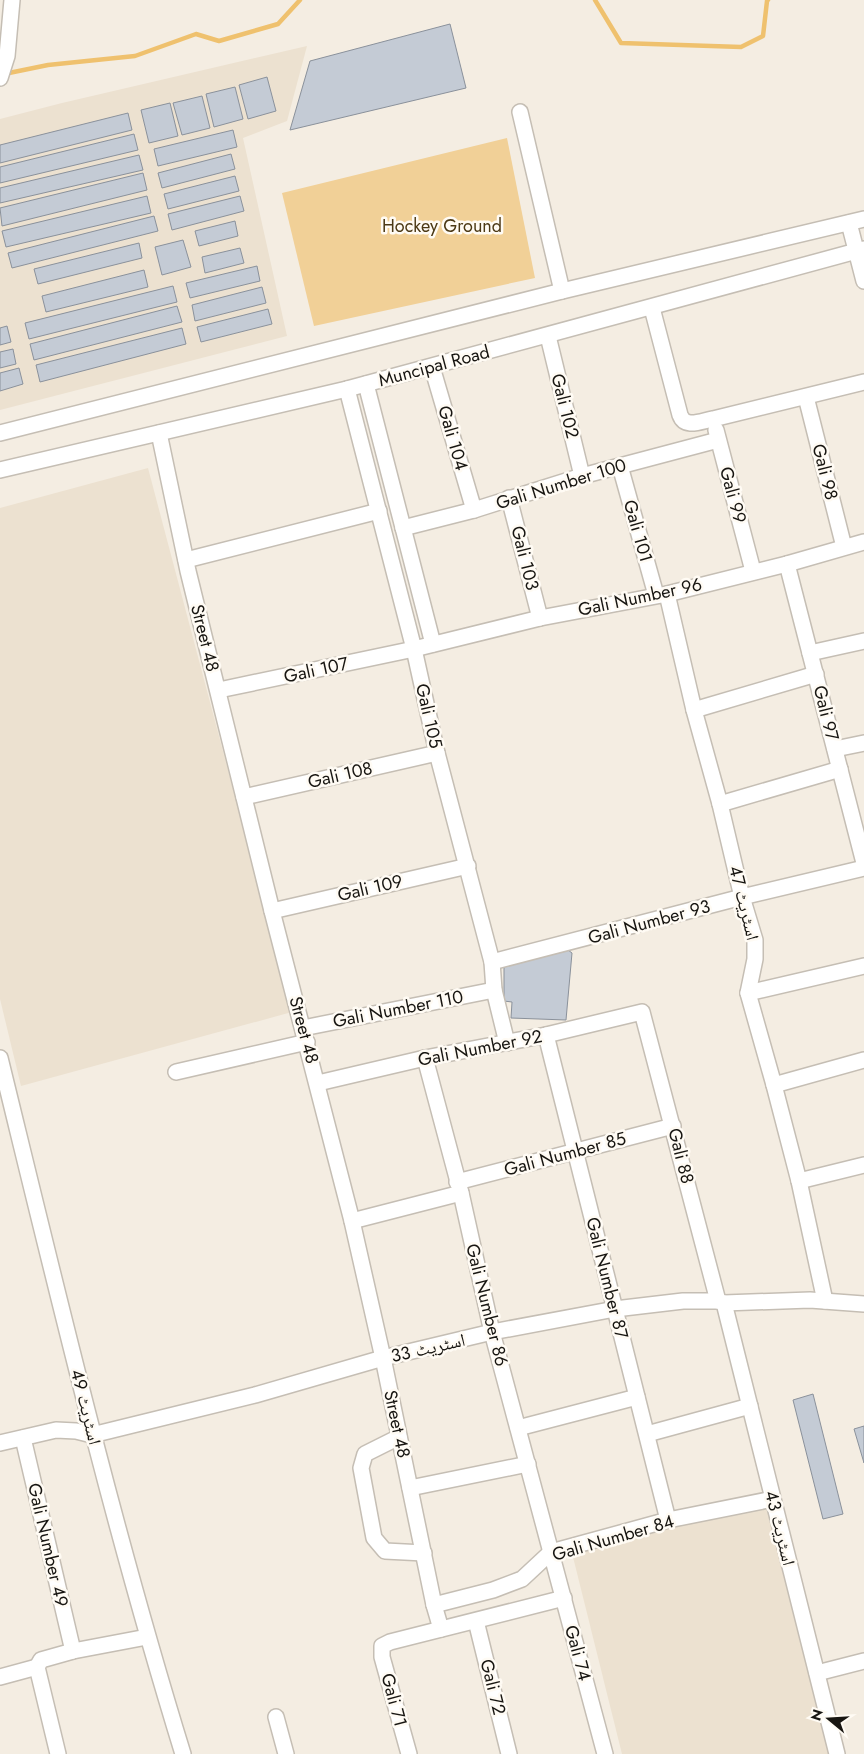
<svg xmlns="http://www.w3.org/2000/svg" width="864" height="1754" font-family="Jost,'Noto Naskh Arabic',sans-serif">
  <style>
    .built { fill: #ece1d0 }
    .green { fill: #f1d097 }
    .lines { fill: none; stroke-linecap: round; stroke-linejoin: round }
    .stream { stroke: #efc16e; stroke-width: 4.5 }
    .building { fill: #c4cbd5; stroke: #8a919b }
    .minor-casing { stroke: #c5beb4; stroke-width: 18 }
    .minor { stroke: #fff; stroke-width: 15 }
    .labels { text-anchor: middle; stroke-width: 5; stroke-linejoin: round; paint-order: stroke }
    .park-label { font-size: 18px; fill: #4c3915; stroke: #fffbf4 }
    .street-label { font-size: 18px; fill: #171511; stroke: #fffbf4 }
  </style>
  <rect width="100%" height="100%" fill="#f4ede2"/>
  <g class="built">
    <polygon points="307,46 287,121 243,138 287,336 0,410 0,119 62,103"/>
    <polygon points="148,468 292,1012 21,1086 0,999 0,508"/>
    <polygon points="777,1495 836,1754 622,1754 572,1553"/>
  </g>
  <polygon class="green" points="507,138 535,278 314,326 282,193"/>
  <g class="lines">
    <g class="stream">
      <polyline points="595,0 621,43 741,47 763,36 767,1 768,0"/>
      <polyline points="4,74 48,65 135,56 196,34 219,41 278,24 300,0"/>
    </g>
  </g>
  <g class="building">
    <polygon points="450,24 466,88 290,130 310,61"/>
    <polygon points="267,77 276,111 248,119 239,85"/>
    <polygon points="235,87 243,119 214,127 206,94"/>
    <polygon points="202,96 210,128 182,135 173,103"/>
    <polygon points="170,103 178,136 149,143 141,110"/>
    <polygon points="128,113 132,130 0,163 0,145"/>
    <polygon points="233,130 237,147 158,166 154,149"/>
    <polygon points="134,134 138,150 0,183 0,167"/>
    <polygon points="231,154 235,169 162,188 158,173"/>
    <polygon points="139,155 143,170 0,203 0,188"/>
    <polygon points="143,173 147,190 2,226 0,208"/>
    <polygon points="235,176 239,191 168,209 164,194"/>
    <polygon points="147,196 151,213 6,247 2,231"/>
    <polygon points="240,196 244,211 172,230 168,214"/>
    <polygon points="154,216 158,231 12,268 8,253"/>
    <polygon points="235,221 238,236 199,246 195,231"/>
    <polygon points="183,240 191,267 162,275 155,247"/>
    <polygon points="139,243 142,258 38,284 34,269"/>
    <polygon points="240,248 244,263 205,273 202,257"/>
    <polygon points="257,266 260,281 190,298 186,283"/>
    <polygon points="144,270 148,287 46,312 42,296"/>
    <polygon points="173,286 177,302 29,339 25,323"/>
    <polygon points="262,287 266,303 195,321 192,305"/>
    <polygon points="177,306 182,322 34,360 30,344"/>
    <polygon points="268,309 272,324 201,342 197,327"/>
    <polygon points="7,326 11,342 0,345 0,328"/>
    <polygon points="182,328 186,344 40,382 36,365"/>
    <polygon points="13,349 16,364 0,368 0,352"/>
    <polygon points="19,368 23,384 0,391 0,373"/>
    <polygon points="568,950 572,953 566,1020 511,1018 512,1002 504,1001 504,962"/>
    <polygon points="813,1394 843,1514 823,1519 793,1400"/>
    <polygon points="864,1426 864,1463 854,1429"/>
  </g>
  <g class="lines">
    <defs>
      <g id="minor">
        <polyline points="0,78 7,56 12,0"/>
        <polyline points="520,112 562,291"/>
        <polyline points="849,223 864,281"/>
        <path d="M 652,308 L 680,415 C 685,429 701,421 713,419 L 864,382"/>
        <polyline points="548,336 582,476"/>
        <polyline points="432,367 474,510"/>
        <polyline points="366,384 433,644"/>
        <polyline points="347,389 414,649 437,753 492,962 494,990 507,1043"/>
        <polyline points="806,397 844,547"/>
        <polyline points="716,430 753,571"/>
        <polyline points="0,433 562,291 864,219"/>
        <polyline points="159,433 188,571 272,911 352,1221 383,1358 434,1605 441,1629"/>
        <polyline points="620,466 656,595"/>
        <polyline points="0,470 347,389 864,249"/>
        <polyline points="509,498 540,618"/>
        <polyline points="403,528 474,510 582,476 718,440"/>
        <polyline points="186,560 379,511"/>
        <polyline points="787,564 864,863"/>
        <polyline points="667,594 694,710 720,804 742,897 755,940 755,959 748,993 774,1085 799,1181 825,1301"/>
        <polyline points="810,653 864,641"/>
        <polyline points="219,690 414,649 540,618 667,594 787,564 864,542"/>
        <polyline points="694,710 816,674"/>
        <polyline points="835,749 864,743"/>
        <polyline points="244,797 437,753"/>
        <polyline points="720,804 840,769"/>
        <polyline points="272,911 468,866"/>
        <polyline points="492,962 742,897 864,868"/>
        <polyline points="748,993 864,966"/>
        <polyline points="303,1028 494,990"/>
        <polyline points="546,1035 668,1520"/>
        <path d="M 0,1058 C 57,1291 112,1524 183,1754"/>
        <polyline points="425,1058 461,1193 492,1332 605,1754"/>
        <polyline points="176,1072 307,1042"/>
        <polyline points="318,1083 425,1058 546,1035 642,1012 718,1301"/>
        <polyline points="774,1085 864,1060"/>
        <polyline points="799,1181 864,1165"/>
        <polyline points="457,1182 673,1126"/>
        <polyline points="352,1221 461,1193"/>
        <polyline points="724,1303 837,1754"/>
        <polyline points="518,1428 637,1397"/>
        <polyline points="647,1434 750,1406"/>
        <polyline points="399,1437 365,1454 361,1468 374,1538 385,1551 424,1553"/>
        <polyline points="23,1438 73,1651"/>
        <polyline points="0,1443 56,1430 76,1431 92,1435 255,1395 383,1358 492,1332 615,1309 683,1301 718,1301 724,1303 810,1300 864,1304"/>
        <polyline points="410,1488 528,1464"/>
        <polyline points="434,1605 493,1590 522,1579 551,1552 668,1520 773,1499"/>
        <polyline points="476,1621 509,1754"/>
        <polyline points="817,1673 864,1661"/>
        <polyline points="0,1677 37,1667"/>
        <polyline points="276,1717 286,1754"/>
        <polyline points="58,1754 37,1667 41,1660 73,1651 147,1637"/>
        <polyline points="409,1754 382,1657 382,1646 390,1642 564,1598"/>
      </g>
    </defs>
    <use href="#minor" class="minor-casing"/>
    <use href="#minor" class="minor"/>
  </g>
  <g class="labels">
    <g class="park-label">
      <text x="442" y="232">Hockey Ground</text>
    </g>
    <g class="street-label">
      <text transform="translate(434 366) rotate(-15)" y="6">Muncipal Road</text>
      <text transform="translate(565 406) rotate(76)" y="6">Gali 102</text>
      <text transform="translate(453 438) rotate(74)" y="6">Gali 104</text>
      <text transform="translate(825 472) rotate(76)" y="6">Gali 98</text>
      <text transform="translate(561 484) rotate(-17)" y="6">Gali Number 100</text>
      <text transform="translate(733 495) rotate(75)" y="6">Gali 99</text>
      <text transform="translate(638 531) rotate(74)" y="6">Gali 101</text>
      <text transform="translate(525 558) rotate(76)" y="6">Gali 103</text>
      <text transform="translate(640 597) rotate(-12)" y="6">Gali Number 96</text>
      <text transform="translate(205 638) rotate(76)" y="6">Street 48</text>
      <text transform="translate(316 670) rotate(-12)" y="6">Gali 107</text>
      <text transform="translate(826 713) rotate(76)" y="6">Gali 97</text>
      <text transform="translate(429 716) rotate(77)" y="6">Gali 105</text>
      <text transform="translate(340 775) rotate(-13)" y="6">Gali 108</text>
      <text transform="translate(370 888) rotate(-13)" y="6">Gali 109</text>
      <text transform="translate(744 903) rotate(76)" y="6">اسٹریٹ 47</text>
      <text transform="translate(649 922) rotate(-15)" y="6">Gali Number 93</text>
      <text transform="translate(398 1009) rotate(-11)" y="6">Gali Number 110</text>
      <text transform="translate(304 1030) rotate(75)" y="6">Street 48</text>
      <text transform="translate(480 1048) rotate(-11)" y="6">Gali Number 92</text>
      <text transform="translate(565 1154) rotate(-15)" y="6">Gali Number 85</text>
      <text transform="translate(681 1156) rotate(76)" y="6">Gali 88</text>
      <text transform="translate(607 1278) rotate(76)" y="6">Gali Number 87</text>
      <text transform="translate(487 1305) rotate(76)" y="6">Gali Number 86</text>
      <text transform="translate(428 1348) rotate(-13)" y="6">اسٹریٹ 33</text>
      <text transform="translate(86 1407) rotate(76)" y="6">اسٹریٹ 49</text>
      <text transform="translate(397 1424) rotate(78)" y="6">Street 48</text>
      <text transform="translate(780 1528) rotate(76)" y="6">اسٹریٹ 43</text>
      <text transform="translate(613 1538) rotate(-16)" y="6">Gali Number 84</text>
      <text transform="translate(48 1545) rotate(77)" y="6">Gali Number 49</text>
      <text transform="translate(578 1653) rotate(75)" y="6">Gali 74</text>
      <text transform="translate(493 1687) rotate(76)" y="6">Gali 72</text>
      <text transform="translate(394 1700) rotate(75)" y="6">Gali 71</text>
    </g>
  </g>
  <g transform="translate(829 1719) rotate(288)" stroke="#fffbf4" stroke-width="4" paint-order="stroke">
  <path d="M0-4L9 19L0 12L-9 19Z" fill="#171511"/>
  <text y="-8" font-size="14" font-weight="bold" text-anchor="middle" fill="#171511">N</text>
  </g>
</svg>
